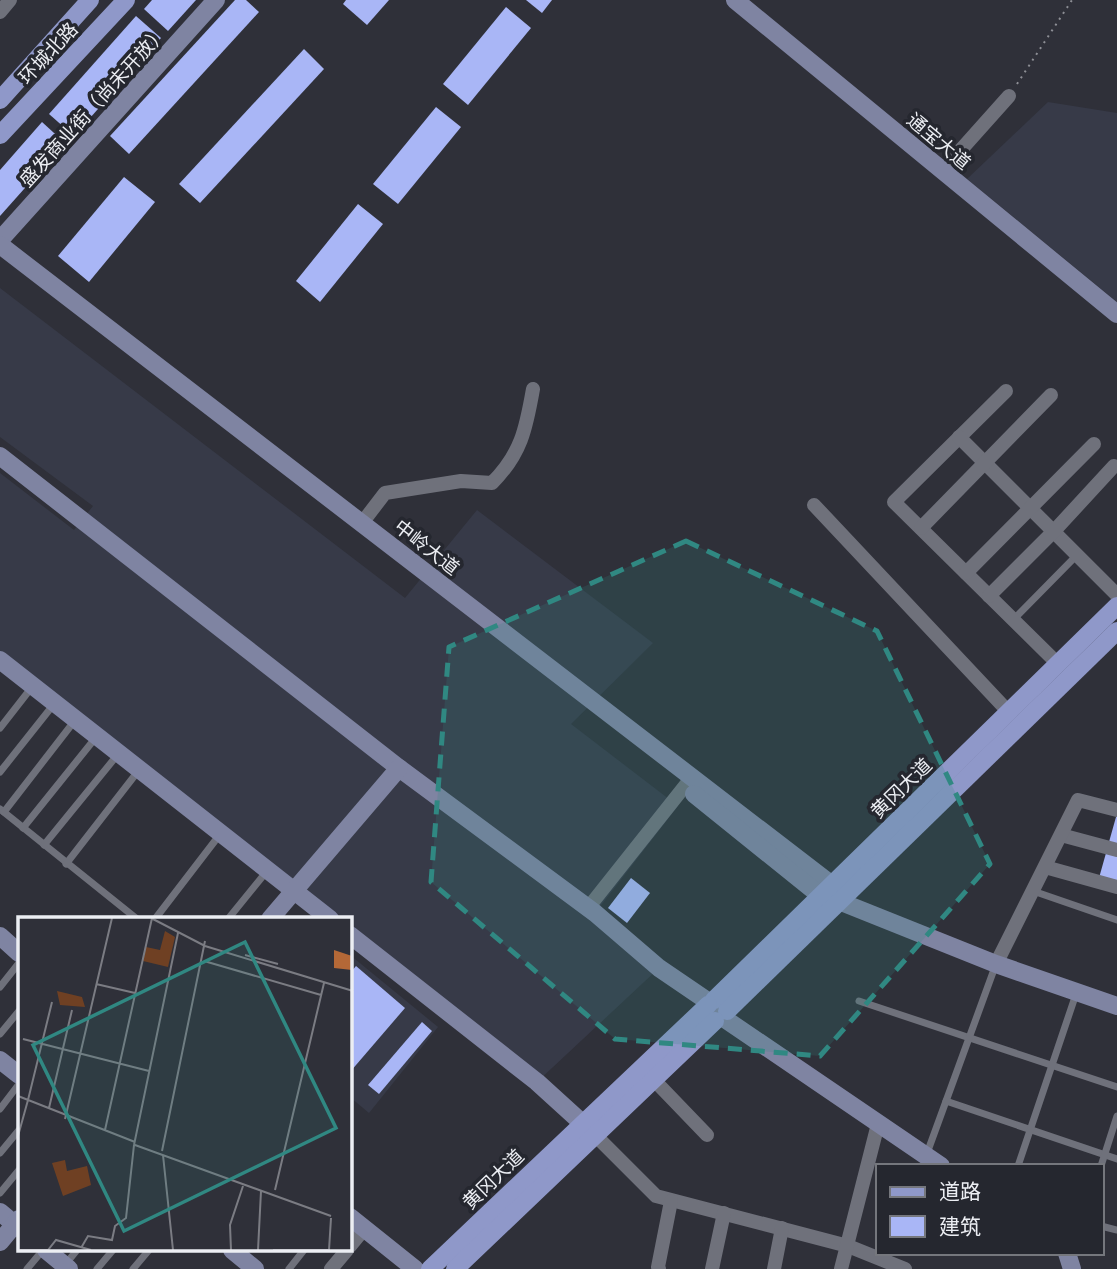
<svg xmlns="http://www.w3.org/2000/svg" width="1117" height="1269" font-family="'DM Sans','Noto Sans SC',sans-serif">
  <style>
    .built { fill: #373a48 }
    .building { fill: #a9b6f6 }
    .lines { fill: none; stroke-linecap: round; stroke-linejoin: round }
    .path { stroke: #8d8e95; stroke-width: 2; stroke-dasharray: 2 5; stroke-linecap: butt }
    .lane { stroke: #6f717b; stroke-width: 7 }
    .street { stroke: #6f717b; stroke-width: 14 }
    .secondary { stroke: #7f84a2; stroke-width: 18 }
    .primary { stroke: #8f98c9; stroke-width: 18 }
    .marked { fill: #308882; fill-opacity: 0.2; stroke: #308882; stroke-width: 5; stroke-dasharray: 14 9; stroke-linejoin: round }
    .labels { text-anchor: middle; stroke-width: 7; stroke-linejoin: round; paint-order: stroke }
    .street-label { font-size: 19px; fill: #eceef3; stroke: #25272f }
    .inset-road { fill: none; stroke: #7b7c83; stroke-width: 2 }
    .view { fill: #308882; fill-opacity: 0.15; stroke: #308882; stroke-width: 3.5 }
    .inset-edge { fill: none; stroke: #eceef3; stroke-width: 3.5 }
  </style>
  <rect width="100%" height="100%" fill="#2f3039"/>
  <g class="built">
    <polygon points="1048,102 1117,113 1117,302 967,179"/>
    <polygon points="0,288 405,598 477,510 653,643 571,724 678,806 595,913 659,968 537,1082 350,935 350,919 330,919 0,660 0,473 74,530 93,506 0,437"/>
    <polygon points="350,955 438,1027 369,1113 350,1097"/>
  </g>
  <g class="building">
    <polygon points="152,0 196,0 168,31 144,9"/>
    <polygon points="235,0 246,0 259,12 129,154 110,136"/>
    <polygon points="346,0 389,0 367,25 343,4"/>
    <polygon points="526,0 552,0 542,13"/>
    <polygon points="506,7 531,28 468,105 443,84"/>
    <polygon points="136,16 161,38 74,136 49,114"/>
    <polygon points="304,49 324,69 200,203 179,184"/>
    <polygon points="436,107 461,127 398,204 373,184"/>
    <polygon points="42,122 65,143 0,216 0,170"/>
    <polygon points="124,177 155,202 89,282 58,256"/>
    <polygon points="358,204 383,224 320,302 296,281"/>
    <polygon points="1116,817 1117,817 1117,844 1109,842"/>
    <polygon points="1106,853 1117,856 1117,883 1099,878"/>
    <polygon points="631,878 650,893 627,923 608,908"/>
    <polygon points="356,966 405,1008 350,1072 350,973"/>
    <polygon points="422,1022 432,1031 379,1094 368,1085"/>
  </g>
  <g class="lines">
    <polyline class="path" points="1017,84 1072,0"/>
    <g class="lane">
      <polyline points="1013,620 1078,554"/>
      <polyline points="0,728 32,687"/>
      <polyline points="0,772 54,704"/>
      <polyline points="0,809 137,919"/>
      <polyline points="4,812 76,719"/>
      <polyline points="23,828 97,736"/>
      <polyline points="44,845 119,753"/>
      <polyline points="66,864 139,770"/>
      <polyline points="1033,891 1117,920"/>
      <polyline points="155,919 221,833"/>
      <polyline points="228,919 267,871"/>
      <polyline points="0,987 19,963"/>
      <polyline points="859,1001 1117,1087"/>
      <polyline points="0,1034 19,1011"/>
      <polyline points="946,1101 1117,1159"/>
      <polyline points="0,1109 19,1084"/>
      <polyline points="0,1153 19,1130"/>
      <polyline points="926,1156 996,964"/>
      <polyline points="1018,1166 1076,994"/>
      <polyline points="1101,1166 1117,1116"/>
      <polyline points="0,1193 19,1170"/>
      <polyline points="1101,1226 1117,1230"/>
      <polyline points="64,1266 77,1250"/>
      <polyline points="27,1269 43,1250"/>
      <polyline points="97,1269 113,1250"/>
      <polyline points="133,1269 149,1250"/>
      <polyline points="289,1269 304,1250"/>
    </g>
    <g class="street">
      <polyline points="0,12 10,0"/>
      <polyline points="942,171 1009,96"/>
      <polyline points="1006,391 894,502 1053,659"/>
      <polyline points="959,437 1117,595"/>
      <polyline points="814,505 1003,706"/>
      <path d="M 362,523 L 385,493 L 461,481 L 492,483 C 521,454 526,429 533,389"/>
      <polyline points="921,528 1051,395"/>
      <polyline points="966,573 1094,444"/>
      <polyline points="989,596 1055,530 1114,466"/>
      <polyline points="1061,835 1117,850"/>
      <polyline points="1045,867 1117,887"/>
      <polyline points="588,908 692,777"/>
      <polyline points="996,964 1078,800 1117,810"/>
      <polyline points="656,1082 707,1135"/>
      <polyline points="597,1137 656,1196 848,1246 905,1269"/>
      <polyline points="350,1246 364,1229"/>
      <polyline points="331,1269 347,1250"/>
      <polyline points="659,1269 658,1267 671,1201"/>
      <polyline points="712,1269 724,1213"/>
      <polyline points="774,1269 782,1228"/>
      <polyline points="841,1269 878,1124"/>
    </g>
    <g class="secondary">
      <polyline points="735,0 1117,314"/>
      <polyline points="0,240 216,0"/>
      <polyline points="0,245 828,882"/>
      <polyline points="0,456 399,768 595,913 659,968 706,1000 722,1017 941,1166"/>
      <polyline points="0,660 330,919"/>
      <polyline points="694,794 817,893"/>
      <polyline points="841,902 996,964 1117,1006"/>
      <polyline points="270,919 399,768"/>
      <polyline points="350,935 537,1082 581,1122"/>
      <polyline points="0,936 19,953"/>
      <polyline points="0,1060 19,1075"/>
      <polyline points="0,1212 19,1228"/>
      <polyline points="350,1217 415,1269"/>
      <polyline points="0,1242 19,1219"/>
      <polyline points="46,1250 69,1269"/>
      <polyline points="232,1250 255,1269"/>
      <polyline points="1067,1253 1072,1269"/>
    </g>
    <g class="primary">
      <polyline points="0,100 90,0"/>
      <polyline points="0,135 126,0"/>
      <polyline points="714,1000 1117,606"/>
      <polyline points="727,1011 1117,631"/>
      <polyline points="430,1269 708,1005"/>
      <polyline points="455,1269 715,1021"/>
    </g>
  </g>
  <path class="marked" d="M 686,541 L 877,631 L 990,864 L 820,1056 L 615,1039 L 431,882 L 449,647 Z"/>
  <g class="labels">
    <g class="street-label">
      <text transform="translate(48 53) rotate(-47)" y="7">环城北路</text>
      <text transform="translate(93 106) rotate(-48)" y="7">盛发商业街（尚未开放）</text>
      <text transform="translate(939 141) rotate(40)" y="7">通宝大道</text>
      <text transform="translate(427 547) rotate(38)" y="7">中岭大道</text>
      <text transform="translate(901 788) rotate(-44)" y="7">黄冈大道</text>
      <text transform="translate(493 1179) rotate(-44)" y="7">黄冈大道</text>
    </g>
  </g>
  <g transform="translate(18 917)">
    <rect width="334" height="334" fill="#2f3039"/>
    <path d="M 147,14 L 157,20 L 150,50 L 125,44 L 128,30 L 142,33 ZM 39,74 L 64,80 L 67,90 L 42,88 ZM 47,243 L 49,254 L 69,249 L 73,268 L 45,279 L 34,246 Z" fill="#6f4023"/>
    <path d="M 316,33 L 334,39 L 334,53 L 316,51 Z" fill="#b46837"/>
    <path class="inset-road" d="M 133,1 L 187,29 L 335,74M 227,38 L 260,47M 186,44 L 303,78M 78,67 L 117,76M 5,122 L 131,154M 0,179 L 117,225M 10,183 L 34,85M 31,191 L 54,93M 47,202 L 94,1M 87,213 L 134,1M 0,219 L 10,183M 116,228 L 160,16M 117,228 L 313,299M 144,234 L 187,24M 145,238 L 155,333M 257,273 L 306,66M 63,331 L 70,319 L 94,323 L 97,309 L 108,301 L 116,228M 2,333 L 30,333 L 38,323 L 73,333M 213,333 L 212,308 L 225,269M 240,333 L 243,274M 255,333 L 311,333M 311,333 L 313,301"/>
    <path class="view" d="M 227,25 L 318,211 L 106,314 L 15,128 Z"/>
    <rect width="334" height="334" class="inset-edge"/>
  </g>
  <rect x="876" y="1164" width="228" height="91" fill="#25272f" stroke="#75777d" stroke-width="2"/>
  <rect x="890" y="1187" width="35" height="10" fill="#8f98c9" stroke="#75777d" stroke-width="2"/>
  <text x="939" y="1199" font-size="21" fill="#eceef3">道路</text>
  <rect x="890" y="1216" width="35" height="21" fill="#a9b6f6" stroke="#75777d" stroke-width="2"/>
  <text x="939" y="1234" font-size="21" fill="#eceef3">建筑</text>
</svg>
